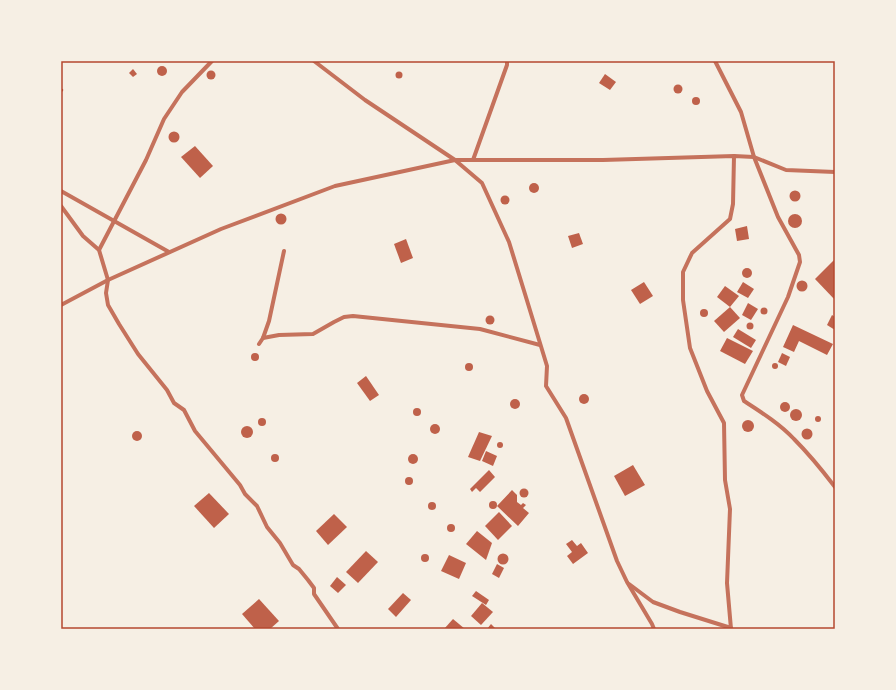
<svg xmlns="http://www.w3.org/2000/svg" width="896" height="690" font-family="'Roboto Condensed',sans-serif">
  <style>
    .building { fill: #bf614a }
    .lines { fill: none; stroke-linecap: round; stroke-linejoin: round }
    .path { stroke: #b5482f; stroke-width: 2.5 }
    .minor { stroke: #c5725c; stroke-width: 4 }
    .neatline { fill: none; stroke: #b5482f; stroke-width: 1.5 }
  </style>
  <rect width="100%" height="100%" fill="#f6efe4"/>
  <g class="building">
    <circle cx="162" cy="71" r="5"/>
    <polygon points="133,69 137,74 133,77 129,73"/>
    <circle cx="211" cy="75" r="4.5"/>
    <circle cx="399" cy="75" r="3.5"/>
    <polygon points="605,74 616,82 610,90 599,83"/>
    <circle cx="678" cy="89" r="4.5"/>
    <circle cx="696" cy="101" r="4"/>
    <circle cx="174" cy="137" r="5.5"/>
    <polygon points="195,146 213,166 200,178 181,157"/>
    <circle cx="534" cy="188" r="5"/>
    <circle cx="795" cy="196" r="5.5"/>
    <circle cx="505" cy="200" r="4.5"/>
    <circle cx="281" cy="219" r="5.5"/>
    <circle cx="795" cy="221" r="7"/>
    <polygon points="747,226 749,239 737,241 735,229"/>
    <polygon points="579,233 583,244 572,248 568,236"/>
    <polygon points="406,239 413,258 401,263 394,244"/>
    <polygon points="835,259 835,300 815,279"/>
    <circle cx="747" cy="273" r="5"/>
    <circle cx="802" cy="286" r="5.5"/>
    <polygon points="644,282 653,296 640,304 631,290"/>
    <polygon points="743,282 754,289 748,298 737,292"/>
    <polygon points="725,286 739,296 730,307 717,297"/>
    <polygon points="748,303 758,309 751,320 742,315"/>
    <polygon points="730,307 740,318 724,332 714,321"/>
    <circle cx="764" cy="311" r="3.5"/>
    <circle cx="704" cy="313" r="4"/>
    <polygon points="832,315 835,317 835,330 827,325"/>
    <circle cx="490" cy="320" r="4.5"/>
    <circle cx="750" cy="326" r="3.5"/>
    <polygon points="793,325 833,344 827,355 799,341 794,352 783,347"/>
    <polygon points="738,329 756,340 751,348 733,337"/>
    <polygon points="727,338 753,351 745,364 720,351"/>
    <polygon points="782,353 790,357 786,366 778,362"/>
    <circle cx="255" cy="357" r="4"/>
    <circle cx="469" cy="367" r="4"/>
    <circle cx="775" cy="366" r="3"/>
    <polygon points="366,376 379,395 370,401 357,383"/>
    <circle cx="584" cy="399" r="5"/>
    <circle cx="515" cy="404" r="5"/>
    <circle cx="785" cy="407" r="5"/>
    <circle cx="417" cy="412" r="4"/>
    <circle cx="796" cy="415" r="6"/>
    <circle cx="818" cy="419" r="3"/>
    <circle cx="262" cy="422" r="4"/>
    <circle cx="748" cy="426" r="6"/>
    <circle cx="435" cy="429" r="5"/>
    <circle cx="247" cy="432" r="6"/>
    <circle cx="807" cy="434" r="5.5"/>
    <circle cx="137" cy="436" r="5"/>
    <polygon points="479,432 492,436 480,461 468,457"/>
    <circle cx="500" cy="445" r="3"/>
    <polygon points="486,451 497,456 493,466 482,461"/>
    <circle cx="275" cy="458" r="4"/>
    <circle cx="413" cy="459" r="5"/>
    <polygon points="633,465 645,485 625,496 614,476"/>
    <polygon points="489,470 495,477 480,492 476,488 472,492 470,489"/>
    <circle cx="409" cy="481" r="4"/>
    <circle cx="524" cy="493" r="4.5"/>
    <polygon points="512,490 517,495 517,502 521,505 523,503 526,505 523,508 529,513 518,526 497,506"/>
    <polygon points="209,493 229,514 214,528 194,506"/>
    <circle cx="493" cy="505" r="4"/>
    <circle cx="432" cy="506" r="4"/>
    <polygon points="499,512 512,526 498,540 485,526"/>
    <polygon points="334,514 347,527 328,545 316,531"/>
    <circle cx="451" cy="528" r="4"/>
    <polygon points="477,531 492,543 486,560 466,544"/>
    <polygon points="572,540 577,546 581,543 588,553 573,564 567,556 572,552 566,544"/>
    <polygon points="366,551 378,562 358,583 346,572"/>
    <circle cx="503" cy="559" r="5.5"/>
    <circle cx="425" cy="558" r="4"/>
    <polygon points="449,555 466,563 459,579 441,571"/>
    <polygon points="497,564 504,568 499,578 492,574"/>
    <polygon points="337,577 346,585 338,593 330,586"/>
    <polygon points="476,591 489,600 486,605 472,596"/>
    <polygon points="403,593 411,600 396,617 388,609"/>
    <polygon points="259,599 279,621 270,629 255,629 242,614"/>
    <polygon points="482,603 493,612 481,625 471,616"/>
    <polygon points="453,619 465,629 444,629"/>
    <polygon points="491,624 496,629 487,629"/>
  </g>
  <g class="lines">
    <polyline class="path" points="61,91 62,90"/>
    <g class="minor">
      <polyline points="314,61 365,100 455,160 482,183 509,242 525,294 547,366 546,386 566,418 617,561 627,582 652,624 654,629"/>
      <path d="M 715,61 L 741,112 L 754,157 L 778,217 L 799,255 L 800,262 L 788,297 L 742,395 L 744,401 C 761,412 780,424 794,439 C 809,454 822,470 835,487"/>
      <polyline points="473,160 507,65 507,61"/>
      <polyline points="61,191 169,252"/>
      <polyline points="61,206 83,236 99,250 108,280 106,293 108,305 119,324 138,354 167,390 174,403 184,410 195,431 240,485 245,494 257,506 267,527 280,543 293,565 299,569 308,580 314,588 314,594 338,629"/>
      <polyline points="99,250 146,160 164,119 182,92 212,61"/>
      <polyline points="61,305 108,280 221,229 335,186 455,160 603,160 734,156 754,157 786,170 835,172"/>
      <polyline points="263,338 279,335 313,334 334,322 344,317 353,316 480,329 540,345"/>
      <polyline points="259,344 263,338 269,321 284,251"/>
      <polyline points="629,584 653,602 680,612 731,628"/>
      <polyline points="731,629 727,583 730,509 725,480 724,423 707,391 690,348 683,300 683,272 692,253 730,219 733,204 734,156"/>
    </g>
  </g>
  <rect width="896" height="690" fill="none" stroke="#f6efe4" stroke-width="124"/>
  <rect x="62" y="62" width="772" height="566" class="neatline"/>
</svg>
